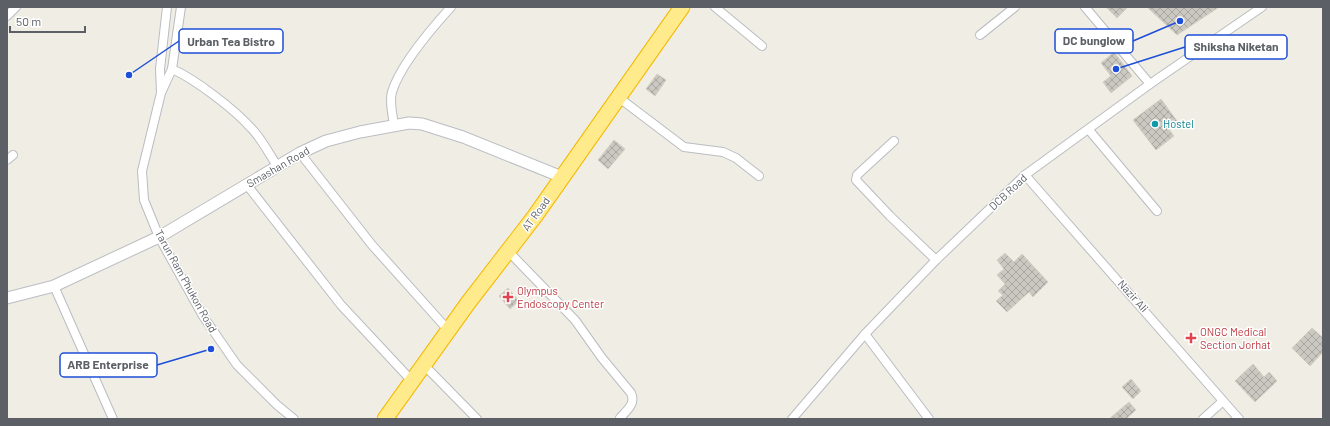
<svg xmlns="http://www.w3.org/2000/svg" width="1330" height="426" font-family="Barlow,sans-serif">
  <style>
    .building { fill: url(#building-cross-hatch); stroke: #d5d0c2 }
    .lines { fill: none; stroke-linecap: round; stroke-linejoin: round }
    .street-casing { stroke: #b9bcc1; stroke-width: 10 }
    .secondary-casing { stroke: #babdc3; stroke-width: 13 }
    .highway-casing { stroke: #f4b900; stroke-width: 17 }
    .street { stroke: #fff; stroke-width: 8 }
    .secondary { stroke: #fff; stroke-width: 11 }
    .highway { stroke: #ffea8c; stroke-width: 15 }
    .culture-dot { fill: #0f9aa8; stroke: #fff; stroke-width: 1.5 }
    .health-dot { fill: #e0444e; stroke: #fff; stroke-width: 1.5 }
    .labels { text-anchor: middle; stroke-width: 3; stroke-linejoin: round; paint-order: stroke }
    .culture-label { font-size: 11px; fill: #0d838f; stroke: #fff; text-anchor: start }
    .street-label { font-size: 11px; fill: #5c6066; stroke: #fff }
    .health-label { font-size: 11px; fill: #be3a42; stroke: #fff; text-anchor: start }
    .leader { fill: none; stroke: #1d4ed8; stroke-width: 1.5 }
    .callout-dot { fill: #1d4ed8; stroke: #fff; stroke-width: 1.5 }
    .callout { fill: #fff; stroke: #1d4ed8; stroke-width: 1.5 }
    .callout-label { font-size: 12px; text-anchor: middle; font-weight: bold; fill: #5c6066 }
  </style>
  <defs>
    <pattern id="building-cross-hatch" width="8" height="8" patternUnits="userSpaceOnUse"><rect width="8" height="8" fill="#cbc8c1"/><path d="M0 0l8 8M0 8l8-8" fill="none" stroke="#a8a6a1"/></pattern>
  </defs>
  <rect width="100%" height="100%" fill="#f0eee4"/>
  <g class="building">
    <polygon points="1106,7 1128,7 1117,18"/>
    <polygon points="1147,7 1219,7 1177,35"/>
    <polygon points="1114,52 1132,76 1111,93 1103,82 1111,76 1101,63"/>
    <polygon points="657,74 666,80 655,96 646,89"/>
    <polygon points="1161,99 1177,121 1168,128 1174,136 1156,150 1133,120"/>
    <polygon points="614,140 625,149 608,169 598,160"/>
    <polygon points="1005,253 1014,262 1022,254 1048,282 1033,297 1029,292 1007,312 996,301 1003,295 998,291 1005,284 997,275 1004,269 997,260"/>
    <polygon points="508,288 519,301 510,309 499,296"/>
    <polygon points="1312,328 1323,338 1323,352 1310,366 1292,348"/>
    <polygon points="1253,364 1264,377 1269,372 1277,381 1255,402 1235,381"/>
    <polygon points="1131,379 1141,391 1133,399 1122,387"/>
    <polygon points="1129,402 1136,410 1126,419 1109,419"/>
  </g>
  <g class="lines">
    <defs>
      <g id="street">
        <polyline points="181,7 172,69 161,93 142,171 144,200 159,237 203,316 237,365 277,405 294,419"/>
        <polyline points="715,7 762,46"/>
        <polyline points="1085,7 1150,84"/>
        <polyline points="7,16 16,7"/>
        <polyline points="980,35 1015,7"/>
        <path d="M 172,69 C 195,79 234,109 251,128 C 262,139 269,154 278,167"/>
        <polyline points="161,92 160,69 167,7"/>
        <polyline points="618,97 684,147 723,152 736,158 759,176"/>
        <path d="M 394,126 C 393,116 389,102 392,92 C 400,65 432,28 451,7"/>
        <polyline points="1089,130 1157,211"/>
        <polyline points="894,141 857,175 856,180 890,216 936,260"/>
        <polyline points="300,153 372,245 449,331"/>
        <polyline points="7,160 13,155"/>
        <polyline points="1025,175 1239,419"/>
        <polyline points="247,185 341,305 412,381"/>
        <path d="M 508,251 L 575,320 L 602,358 L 631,393 C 636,404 627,410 620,418"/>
        <polyline points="54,286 113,419"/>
        <polyline points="865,334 929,419"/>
        <polyline points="424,365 477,419"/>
        <polyline points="792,419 865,334 936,260 1025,175 1150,84 1262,7"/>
        <polyline points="1203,419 1223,401"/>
      </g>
      <polyline id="secondary" points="7,298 54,286 159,237 300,153 326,141 360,132 409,123 422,124 463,137 562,177"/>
      <polyline id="highway" points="385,419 468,303 535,216 682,7"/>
    </defs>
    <use href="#street" class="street-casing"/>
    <use href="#secondary" class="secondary-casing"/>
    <use href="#highway" class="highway-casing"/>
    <use href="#street" class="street"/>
    <use href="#secondary" class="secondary"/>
    <use href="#highway" class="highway"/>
  </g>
  <circle class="culture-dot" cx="1155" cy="124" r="4"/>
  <g class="health-dot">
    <path d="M506 291h4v4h4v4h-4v4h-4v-4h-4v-4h4z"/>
    <path d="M1189 332h4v4h4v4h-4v4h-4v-4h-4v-4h4z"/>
  </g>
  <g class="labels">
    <g class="culture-label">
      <text x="1163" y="128">Hostel</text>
    </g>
    <g class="street-label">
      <text transform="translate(278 167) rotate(-30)" y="4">Smashan Road</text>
      <text transform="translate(1008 192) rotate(-43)" y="4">DCB Road</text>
      <text transform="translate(536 214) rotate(-54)" y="4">AT Road</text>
      <text transform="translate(186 281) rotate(61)" y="4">Tarun Ram Phukon Road</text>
      <text transform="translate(1133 296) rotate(48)" y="4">Nazir Ali</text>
    </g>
    <g class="health-label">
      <text x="517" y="295">Olympus<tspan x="517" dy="13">Endoscopy Center</tspan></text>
      <text x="1200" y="336">ONGC Medical<tspan x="1200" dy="13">Section Jorhat</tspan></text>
    </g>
  </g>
  <path class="leader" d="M1180 21L1133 41M129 75L179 41M1116 69L1185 47M211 349L157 365"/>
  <g class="callout-dot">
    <circle cx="1180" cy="21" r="4"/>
    <circle cx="129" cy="75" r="4"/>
    <circle cx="1116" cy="69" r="4"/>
    <circle cx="211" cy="349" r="4"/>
  </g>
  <g class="callout">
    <rect x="1055" y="29" width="78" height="24" rx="4"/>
    <rect x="179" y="29" width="104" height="24" rx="4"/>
    <rect x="1185" y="35" width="102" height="24" rx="4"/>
    <rect x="60" y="353" width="97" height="24" rx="4"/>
  </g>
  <g class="callout-label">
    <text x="1094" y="45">DC bunglow</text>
    <text x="231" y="46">Urban Tea Bistro</text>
    <text x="1236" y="51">Shiksha Niketan</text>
    <text x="108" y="369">ARB Enterprise</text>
  </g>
  <rect width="1330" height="426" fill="none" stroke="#5c6066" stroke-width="16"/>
  <path d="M10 26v6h75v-6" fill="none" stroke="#5c6066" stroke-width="2"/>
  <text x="16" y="26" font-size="12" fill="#5c6066" stroke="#ffffff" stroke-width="3" paint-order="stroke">50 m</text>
</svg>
